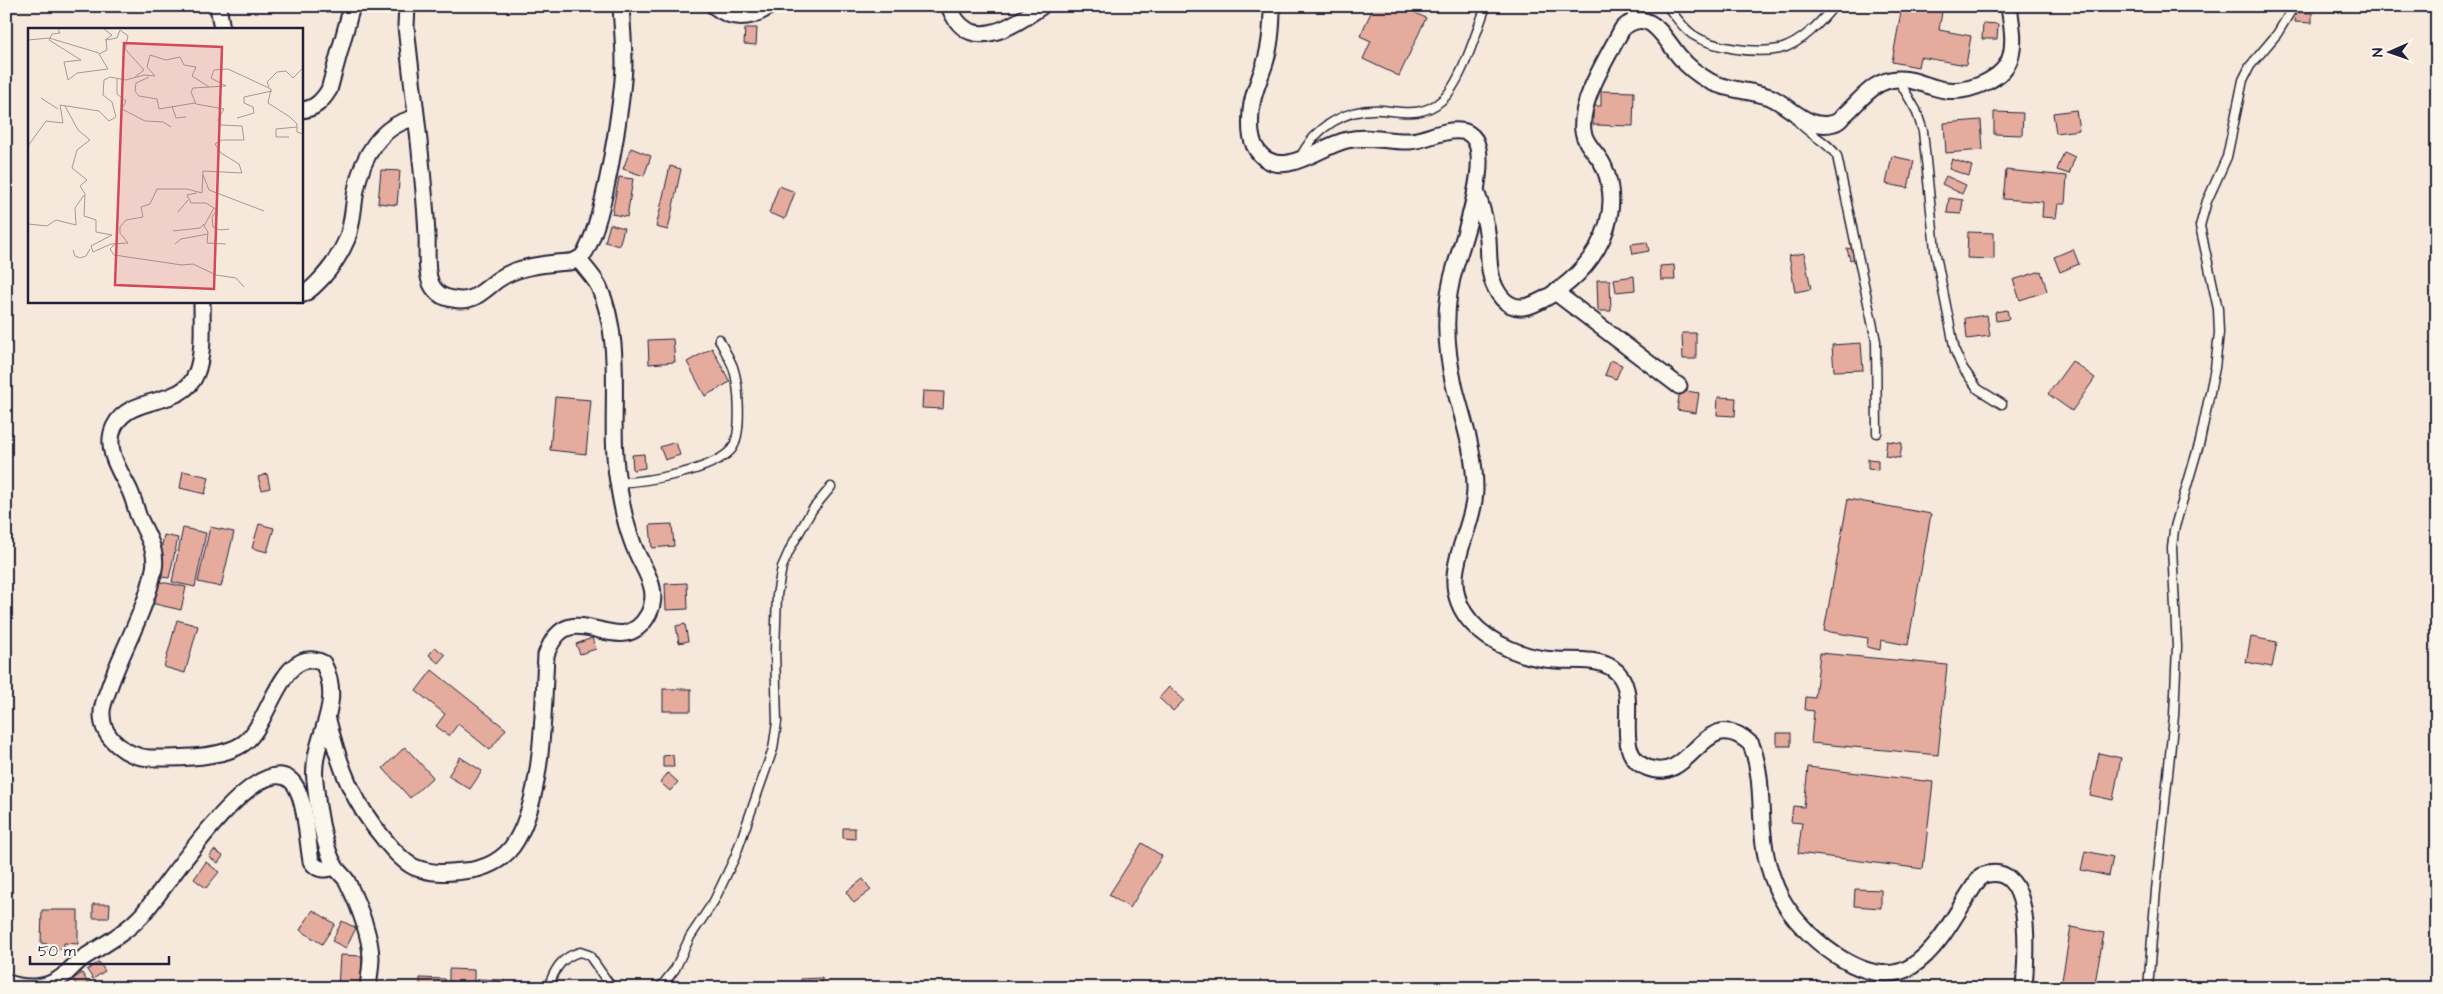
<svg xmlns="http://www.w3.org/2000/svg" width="2443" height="994" font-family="'Architects Daughter',sans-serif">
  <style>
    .building { fill: #e5ac9e; stroke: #22223b }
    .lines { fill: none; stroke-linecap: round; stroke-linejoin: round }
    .lane-casing { stroke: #22223b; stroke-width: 11 }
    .street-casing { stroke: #22223b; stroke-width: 19 }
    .lane { stroke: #fbf7ec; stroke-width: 8 }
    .street { stroke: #fbf7ec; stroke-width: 15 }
    .inset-road { fill: none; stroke: #a2999c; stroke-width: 1 }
    .view { fill: #d1495b; fill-opacity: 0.15; stroke: #d1495b; stroke-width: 2.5 }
    .inset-edge { fill: none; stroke: #22223b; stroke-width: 2.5 }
  </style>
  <rect width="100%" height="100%" fill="#f7e8dc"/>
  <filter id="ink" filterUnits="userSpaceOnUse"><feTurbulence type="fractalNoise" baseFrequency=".02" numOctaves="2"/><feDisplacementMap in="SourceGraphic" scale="10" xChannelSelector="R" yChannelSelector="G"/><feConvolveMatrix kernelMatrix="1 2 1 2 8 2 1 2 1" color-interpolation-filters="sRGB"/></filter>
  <g filter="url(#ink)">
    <g class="building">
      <polygon points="1374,6 1401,6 1426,18 1399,76 1363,59 1371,41 1360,36"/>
      <polygon points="1902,6 1943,6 1939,30 1971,36 1966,65 1920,57 1918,67 1892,62"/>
      <polygon points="2296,12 2312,13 2312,23 2295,22"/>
      <polygon points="1983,23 1998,24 1997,39 1982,39"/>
      <polygon points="745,28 757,28 756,45 744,44"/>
      <polygon points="1601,91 1634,92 1633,126 1593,125 1593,106 1601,106"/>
      <polygon points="2076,110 2079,130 2056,133 2053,113"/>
      <polygon points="1994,112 2023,113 2022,135 1994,134"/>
      <polygon points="1981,120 1983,150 1946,153 1944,123"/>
      <polygon points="631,148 651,156 644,176 623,169"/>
      <polygon points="2064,152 2075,157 2069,174 2057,170"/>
      <polygon points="1892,156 1914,161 1908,188 1886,184"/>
      <polygon points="1952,159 1972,166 1969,176 1949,169"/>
      <polygon points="670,166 681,169 668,230 656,227"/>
      <polygon points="381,170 400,171 397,205 378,203"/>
      <polygon points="2006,170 2067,176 2065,204 2058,204 2056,218 2042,217 2043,202 2003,199"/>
      <polygon points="1946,176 1966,185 1962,194 1942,184"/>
      <polygon points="619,177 633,179 627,217 612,214"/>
      <polygon points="779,186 795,192 785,219 769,213"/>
      <polygon points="1949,198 1963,200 1961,214 1947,213"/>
      <polygon points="610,224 624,228 619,246 605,242"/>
      <polygon points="1968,232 1994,233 1994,259 1967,258"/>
      <polygon points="1647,242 1649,251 1633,254 1631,244"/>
      <polygon points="1854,247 1858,257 1850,260 1847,249"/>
      <polygon points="2073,249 2079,264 2060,272 2054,257"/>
      <polygon points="1804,253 1811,289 1795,292 1789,256"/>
      <polygon points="1674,265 1675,280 1661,280 1660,266"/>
      <polygon points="2041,271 2047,291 2020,300 2013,280"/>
      <polygon points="1634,276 1635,290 1616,292 1614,279"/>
      <polygon points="1597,280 1610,280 1611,311 1598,311"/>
      <polygon points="2007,310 2009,319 1996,321 1995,312"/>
      <polygon points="1987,315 1990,336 1967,339 1965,318"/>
      <polygon points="1682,333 1696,333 1696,359 1683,359"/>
      <polygon points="673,339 675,362 649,364 648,340"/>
      <polygon points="1861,343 1863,370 1834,371 1832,345"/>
      <polygon points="712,348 730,382 705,396 687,362"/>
      <polygon points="1611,360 1622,365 1616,379 1605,375"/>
      <polygon points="2072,361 2095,378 2072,411 2048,394"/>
      <polygon points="1680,390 1699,393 1696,413 1677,410"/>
      <polygon points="923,391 944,392 943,409 922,408"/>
      <polygon points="555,397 591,400 586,454 550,450"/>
      <polygon points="1718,397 1736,398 1735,416 1717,415"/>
      <polygon points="1887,441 1902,443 1900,458 1885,456"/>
      <polygon points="676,442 680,455 665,460 660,447"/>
      <polygon points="644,454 645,468 633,470 632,455"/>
      <polygon points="1868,459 1878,460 1878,470 1868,469"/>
      <polygon points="183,471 209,477 205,494 180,488"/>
      <polygon points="267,474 270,488 262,490 258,477"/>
      <polygon points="1848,499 1931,514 1908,645 1881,640 1880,650 1867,647 1868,638 1824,631"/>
      <polygon points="259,524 274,528 267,552 252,548"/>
      <polygon points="672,524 674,546 652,548 650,525"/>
      <polygon points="210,527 234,532 221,587 198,582"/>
      <polygon points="183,528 206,533 195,587 172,582"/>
      <polygon points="164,535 178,538 169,578 156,576"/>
      <polygon points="156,581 186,587 181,610 151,603"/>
      <polygon points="687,583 688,609 666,610 665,584"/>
      <polygon points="177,620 198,626 185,673 164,667"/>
      <polygon points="685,624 688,641 679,643 676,626"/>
      <polygon points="2251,637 2277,642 2272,667 2246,662"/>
      <polygon points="592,638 596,649 580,654 576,644"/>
      <polygon points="435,647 445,655 438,663 429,655"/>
      <polygon points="1820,653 1947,665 1938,755 1811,743 1814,711 1805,710 1806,697 1815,698"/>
      <polygon points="432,670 506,729 490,750 458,724 449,736 436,726 445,714 416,691"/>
      <polygon points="1169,687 1184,700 1173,711 1159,698"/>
      <rect x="663" y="689" width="28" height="22"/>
      <rect x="1777" y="733" width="14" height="13"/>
      <polygon points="405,747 433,777 410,798 383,768"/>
      <polygon points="2099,753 2121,758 2113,800 2090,795"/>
      <polygon points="673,755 674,767 663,767 663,756"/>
      <polygon points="460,757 482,771 470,789 448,776"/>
      <polygon points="1808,767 1933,782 1923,869 1798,853 1802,823 1791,822 1793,806 1804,807"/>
      <polygon points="668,773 678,782 670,791 660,782"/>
      <polygon points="843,828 855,828 855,839 843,838"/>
      <polygon points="1142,843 1162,856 1130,908 1109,895"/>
      <polygon points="214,850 223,856 218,863 209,857"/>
      <polygon points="2085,851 2113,857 2109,876 2081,870"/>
      <polygon points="206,862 219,872 206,888 194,879"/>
      <polygon points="863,879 871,890 854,903 846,892"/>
      <polygon points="1855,889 1881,890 1881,908 1854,906"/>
      <polygon points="93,904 110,904 109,918 93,918"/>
      <polygon points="42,910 78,910 78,944 64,943 64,949 47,949 47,944 41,943"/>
      <polygon points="313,910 335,924 322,944 300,930"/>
      <polygon points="342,921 356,928 346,948 332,941"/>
      <polygon points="2071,927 2104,933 2094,988 2061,986"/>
      <polygon points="340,955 362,956 361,988 338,988"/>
      <polygon points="99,962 105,971 93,979 87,970"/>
      <polygon points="449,969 474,970 474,988 449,988"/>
      <polygon points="82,973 88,983 78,988 73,979"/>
      <polygon points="420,978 445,979 445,988 420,988"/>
      <polygon points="822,978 822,988 801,988 801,979"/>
      <polygon points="478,979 504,980 503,988 478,988"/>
    </g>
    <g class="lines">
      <defs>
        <g id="lane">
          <path d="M 1667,6 C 1675,16 1683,28 1693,35 C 1713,48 1756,54 1780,49 C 1802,43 1820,23 1834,6"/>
          <polyline points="1630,22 1635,6"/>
          <polyline points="1898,79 1916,110 1923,131 1935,250 1955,351 1962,367 1978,389 2002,404"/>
          <path d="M 1795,118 C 1806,134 1826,139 1837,156 L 1876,341 L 1877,433"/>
          <path d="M 1300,158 C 1315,127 1346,108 1381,110 C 1404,112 1423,117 1442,100 C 1461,84 1477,30 1486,6"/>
          <path d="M 618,483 C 647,481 710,472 731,450 C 743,436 739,384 733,367 C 729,357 723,348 719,339"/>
          <path d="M 548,988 C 554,970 561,957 580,952 L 589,955 L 612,988"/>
          <polyline points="660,988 675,969 690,937 714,901 735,857 773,749 777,722 775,651 777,595 782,567 791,547 812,510 831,487"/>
          <polyline points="2148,988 2156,890 2174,716 2177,647 2172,548 2174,530 2200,441 2215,368 2219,333 2218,309 2200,226 2207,201 2227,157 2243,80 2250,66 2277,34 2294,6"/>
        </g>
        <g id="street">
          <polyline points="218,6 222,29"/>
          <path d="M 407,6 L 406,26 C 413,96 424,166 427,236 C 428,251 424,280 436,291 C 440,296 447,298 453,299 C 474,304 483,290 499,279 C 515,268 537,265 556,263 C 563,262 573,263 579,259 C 602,244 624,94 624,63 C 624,44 622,25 621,6"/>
          <path d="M 714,6 C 733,21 751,19 770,6"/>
          <path d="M 949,6 C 968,56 1012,27 1042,6"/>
          <path d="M 1272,6 C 1272,26 1271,44 1265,63 C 1260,79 1252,94 1251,111 C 1250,126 1249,142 1260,154 C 1283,180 1320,146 1347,140 C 1369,135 1388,142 1410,141 C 1426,140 1443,129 1460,131 C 1466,131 1472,135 1475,140 C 1489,164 1464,238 1456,264 C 1443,304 1445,348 1455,389 C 1464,423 1475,454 1475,489 C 1474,536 1433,578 1471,622 C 1491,645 1527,659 1556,660 C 1574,661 1597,658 1612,668 C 1647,691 1606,753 1648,768 C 1693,785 1703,701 1751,744 C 1766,782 1757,825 1768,864 C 1772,878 1778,894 1786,906 C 1808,940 1871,993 1912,966 C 1942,947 1960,904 1981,876 C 2036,856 2026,959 2024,988"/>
          <path d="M 301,110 C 315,109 322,101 329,90 L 352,6"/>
          <path d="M 1476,191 C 1482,207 1486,222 1488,239 C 1489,254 1488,273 1495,287 C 1503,304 1516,312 1534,304 C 1585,282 1628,223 1604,167 C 1599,154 1585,146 1583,131 C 1579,100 1608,57 1622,29 C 1649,5 1663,37 1679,56 C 1687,66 1700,76 1711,82 C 1730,91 1751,90 1770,97 C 1791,106 1808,131 1834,123 C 1838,122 1841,119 1843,116 C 1861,101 1872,80 1898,79 C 1915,78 1929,88 1945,90 C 1968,93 2005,80 2011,55 C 2015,39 2011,22 2009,6"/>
          <polyline points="1555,292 1679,386"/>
          <path d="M 301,295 C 310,292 316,284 322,278 C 332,267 341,253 347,239 C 353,223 353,206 356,190 C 362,157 381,124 416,118"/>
          <path d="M 202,301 C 202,322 204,356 196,374 C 182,409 130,393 114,427 C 104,449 120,471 129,489 C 133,497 135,506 138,515 C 145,532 158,550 154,569 C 146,610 124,646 110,685 C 107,695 101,705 102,715 C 102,739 128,757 149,758 C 175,758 222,759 244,743 C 270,725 281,643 323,663 C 346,707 310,738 315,781 C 317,805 323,846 335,866 C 338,872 344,876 347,881 C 358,904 370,932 371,957 C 371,967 369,978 368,988"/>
          <path d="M 328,720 C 340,768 352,801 384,839 C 392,849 402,861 414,867 C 431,874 445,873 463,871 C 484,870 505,860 516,841 C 544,794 543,709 546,655 C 570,588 619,666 648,615 C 663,587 640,567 632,541 C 625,523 621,502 618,482 C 607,420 626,346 599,287 C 594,277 585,268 578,259"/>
          <path d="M 6,982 C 25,990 47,989 63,976 C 70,970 76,963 83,958 C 103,945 124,934 141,916 C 164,891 251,753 289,779 C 306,790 307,841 311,861 C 318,871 324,870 335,867"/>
        </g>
      </defs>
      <use href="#lane" class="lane-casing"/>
      <use href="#street" class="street-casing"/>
      <use href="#lane" class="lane"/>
      <use href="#street" class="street"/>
    </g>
  </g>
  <g transform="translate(28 28)">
    <rect width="275" height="275" fill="#f7e8dc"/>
    <path class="inset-road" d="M 30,1 L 32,5 L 24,6 L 21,12 L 53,32 L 36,34 L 40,52 L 49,45 L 80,41 L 71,26 L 79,22 L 78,12 L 89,10 L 92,2 L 100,8 L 97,21 L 116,42 L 107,49M 76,1 L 84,7 L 77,12M 0,12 L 21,10 L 71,25M 121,49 L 108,55 L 107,63 L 111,68 L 129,71 L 131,81 L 167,75M 89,51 L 89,66 L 98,73 L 94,81 L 117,93 L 135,94 L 143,99M 241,59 L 239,54 L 249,44 L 258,43 L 265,50 L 275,40M 13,70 L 30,81M 37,78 L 50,102 L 62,112 L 49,122 L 44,140 L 59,152 L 52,158 L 57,166 L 56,188 L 68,192 L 68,204 L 84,207 L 63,218 L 65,224 L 83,216 L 100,215 L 92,205 L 92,199 L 98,192 L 115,189 L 113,179 L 122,176 L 129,161 L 159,161 L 174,165 L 175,143 L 214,145 L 211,136 L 193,125 L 187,116 L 194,112 L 216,112 L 214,98 L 193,97 L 190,92 L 196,81 L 168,76 L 163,64 L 165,60 L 198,58 L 183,50 L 186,42 L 200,41 L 243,61 L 240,75 L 262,89 L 269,96 L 269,104 L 275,106M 144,78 L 148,90 L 158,89M 209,90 L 226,85 L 225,79 L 216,75 L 216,69 L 244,63M 261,109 L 248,109 L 248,101 L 269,99M 0,118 L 18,93 L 35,95 L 32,77 L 71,83 L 81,93 L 88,89 L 84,74 L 75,67 L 76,52 L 82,49 L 98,52 L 116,47 L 127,48 L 119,39 L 122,27 L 138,32 L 152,29 L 156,37 L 168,39 L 164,48 L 181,59M 175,147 L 181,162 L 236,183M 169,165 L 159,167 L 163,175 L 178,175 L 186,180 L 176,198 L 180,204 L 179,215 L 198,216M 186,180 L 189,182 L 184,189 L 185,199 L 192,202 L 201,201M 150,184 L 160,172M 0,196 L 19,198 L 28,192 L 48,197 L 47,180 L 56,167M 145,203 L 172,200 L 176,196M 87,216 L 82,221 L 86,227 L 154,237 L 165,236 L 188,247 L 208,250 L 216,259M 147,216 L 153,211 L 180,206M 45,222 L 47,228 L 52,230 L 58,228 L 62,221"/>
    <path class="view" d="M 96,15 L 194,19 L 186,261 L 87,257 Z"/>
    <rect width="275" height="275" class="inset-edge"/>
  </g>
  <rect width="2443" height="994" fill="none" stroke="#fbf7ec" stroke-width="25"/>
  <rect x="12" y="12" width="2418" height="969" fill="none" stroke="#22223b" stroke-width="2" filter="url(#ink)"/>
  <g transform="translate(2390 52) rotate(268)" stroke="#fbf7ec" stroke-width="4" paint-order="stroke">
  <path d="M0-4L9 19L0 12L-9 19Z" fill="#22223b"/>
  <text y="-8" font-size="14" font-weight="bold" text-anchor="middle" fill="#22223b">N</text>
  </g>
  <path d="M30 956v8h139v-8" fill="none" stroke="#22223b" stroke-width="2.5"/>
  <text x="38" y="956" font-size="15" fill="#22223b" stroke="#fbf7ec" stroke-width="4" paint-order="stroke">50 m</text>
</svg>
